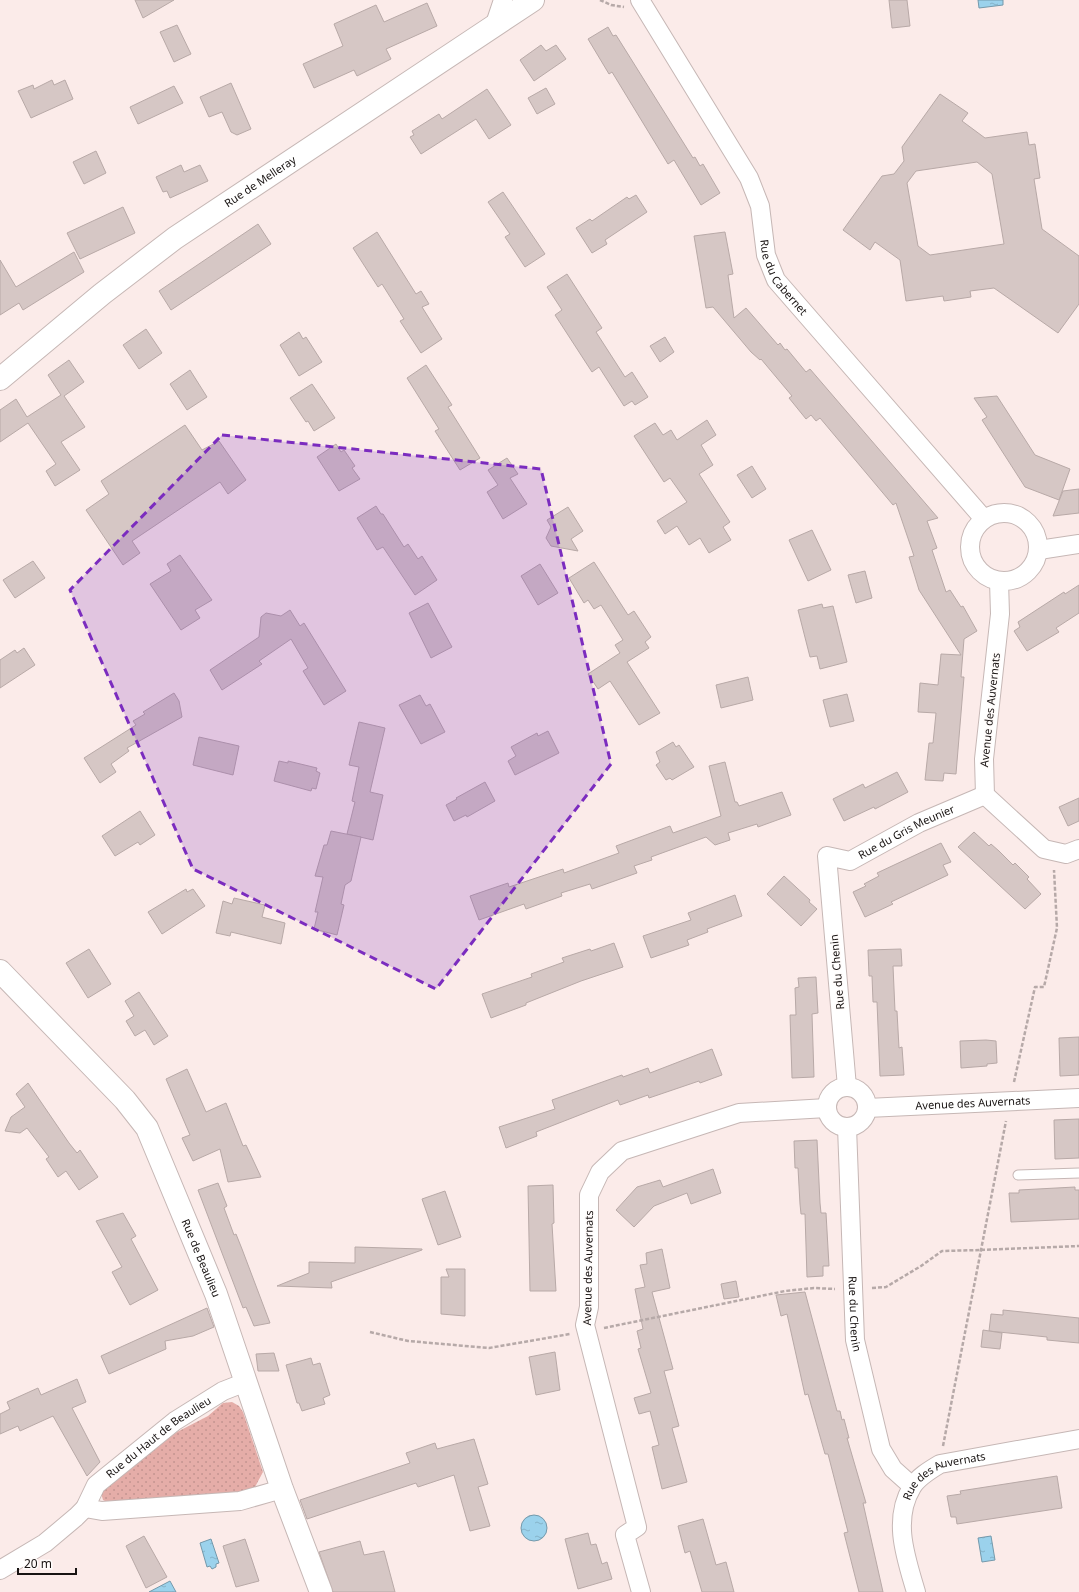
<svg xmlns="http://www.w3.org/2000/svg" width="1079" height="1592" font-family="'Noto Sans',sans-serif">
  <style>
    .grass { fill: url(#grass-dots) }
    .water { fill: url(#water-ripples); stroke: #7499ab }
    .building { fill: #d6c7c5; stroke: #b8a9a7; fill-rule: evenodd }
    .lines { fill: none; stroke-linecap: round; stroke-linejoin: round }
    .lane-casing { stroke: #c6b7b5; stroke-width: 11 }
    .street-casing { stroke: #c6b7b5; stroke-width: 20 }
    .secondary-casing { stroke: #c6b7b5; stroke-width: 24 }
    .path { stroke: #b6a9a8; stroke-width: 2.5; stroke-dasharray: 4 2; stroke-linecap: butt }
    .lane { stroke: #fff; stroke-width: 9 }
    .street { stroke: #fff; stroke-width: 18 }
    .secondary { stroke: #fff; stroke-width: 22 }
    .marked { fill: #7b2cbf; fill-opacity: 0.2; stroke: #7b2cbf; stroke-width: 3; stroke-dasharray: 8 5; stroke-linejoin: round }
    .labels { text-anchor: middle; stroke-width: 3; stroke-linejoin: round; paint-order: stroke }
    .street-label { font-size: 11px; fill: #181312; stroke: #fffcfb }
  </style>
  <defs>
    <pattern id="grass-dots" width="8" height="8" patternUnits="userSpaceOnUse"><rect width="8" height="8" fill="#e5ada8"/><path d="M2 2h.1M6 6h.1" fill="none" stroke="#c49490" stroke-width="1.8" stroke-linecap="round"/></pattern>
    <pattern id="water-ripples" width="26" height="14" patternUnits="userSpaceOnUse"><rect width="26" height="14" fill="#9bd2ec"/><path d="M2 4q2-2 4 0t4 0M15 11q2-2 4 0t4 0" fill="none" stroke="#85b3c9"/></pattern>
  </defs>
  <rect width="100%" height="100%" fill="#fbebe9"/>
  <polygon class="grass" points="232,1402 239,1406 243,1412 263,1472 255,1487 236,1494 109,1503 103,1500 101,1493 104,1485 177,1432 208,1416 223,1403"/>
  <g class="water">
    <polygon points="978,0 1003,0 1003,5 979,8"/>
    <circle cx="534" cy="1528" r="13"/>
    <polygon points="991,1536 995,1560 982,1562 978,1538"/>
    <polygon points="211,1539 219,1563 216,1564 216,1567 212,1569 210,1566 207,1567 200,1543"/>
    <polygon points="170,1581 176,1592 149,1592"/>
  </g>
  <g class="building">
    <polygon points="135,0 174,0 143,18"/>
    <polygon points="889,0 907,0 910,26 892,28"/>
    <polygon points="427,3 437,26 386,49 391,59 357,76 354,70 314,88 303,64 343,46 334,24 376,5 384,22"/>
    <polygon points="177,25 191,54 174,62 160,32"/>
    <polygon points="608,27 613,36 616,35 693,158 695,157 700,166 703,164 720,193 701,205 674,160 668,164 612,72 609,74 588,39"/>
    <polygon points="541,45 546,51 556,45 566,59 534,81 520,60"/>
    <polygon points="52,80 54,85 65,80 73,99 31,118 18,91 33,85 34,89"/>
    <polygon points="231,83 251,129 237,135 231,132 222,112 209,117 200,97"/>
    <polygon points="174,86 183,103 138,124 130,107"/>
    <polygon points="546,88 555,104 537,114 528,98"/>
    <polygon points="487,89 511,125 489,139 476,119 421,154 410,137 414,135 412,131 439,114 442,119"/>
    <path d="M 940,94 L 968,113 L 962,121 L 985,138 L 1027,132 L 1029,145 L 1035,144 L 1040,178 L 1034,179 L 1042,229 L 1079,256 L 1079,304 L 1058,333 L 994,288 L 970,291 L 971,297 L 944,301 L 943,296 L 906,301 L 900,260 L 875,242 L 870,250 L 843,230 L 882,176 L 894,174 L 904,161 L 902,147 ZM 977,162 L 992,174 L 1004,244 L 930,255 L 918,246 L 907,183 L 916,171 Z"/>
    <polygon points="96,151 106,173 84,184 73,162"/>
    <polygon points="181,165 184,172 200,165 208,181 170,198 167,191 163,192 156,177"/>
    <polygon points="503,192 545,254 525,267 505,237 510,234 488,202"/>
    <polygon points="636,195 647,212 605,240 607,244 592,253 576,228 590,219 592,221 627,197 629,199"/>
    <polygon points="123,207 135,233 80,259 67,233"/>
    <polygon points="258,224 271,244 171,310 159,291"/>
    <polygon points="377,232 416,294 421,291 429,304 422,307 442,339 421,353 400,321 404,319 382,284 378,287 353,248"/>
    <polygon points="725,232 733,274 728,275 734,318 746,308 778,345 780,343 785,350 787,349 806,372 810,369 938,518 927,521 937,548 932,550 946,592 950,590 961,607 963,606 977,631 964,639 961,677 964,677 956,774 944,773 943,781 925,780 929,743 933,743 936,713 918,712 920,683 938,685 941,654 961,655 919,590 909,557 914,556 896,503 893,505 820,418 816,421 811,415 806,419 789,398 792,396 761,359 760,360 751,352 713,307 706,308 694,236"/>
    <polygon points="74,252 84,272 23,310 19,303 0,315 0,260 16,287"/>
    <polygon points="567,274 602,328 596,332 625,377 632,372 648,397 635,405 632,401 624,406 599,367 592,372 555,315 562,310 547,287"/>
    <polygon points="146,329 162,353 139,369 123,345"/>
    <polygon points="299,332 303,339 306,337 322,362 299,376 280,345"/>
    <polygon points="665,337 674,352 660,362 650,346"/>
    <polygon points="69,360 84,382 64,396 85,427 61,442 80,470 55,486 46,471 56,464 28,423 0,442 0,410 16,399 27,417 61,395 48,375"/>
    <polygon points="426,365 452,405 448,407 480,458 460,470 435,431 439,429 407,378"/>
    <polygon points="190,370 207,397 187,410 170,384"/>
    <polygon points="312,384 335,418 314,431 308,421 306,422 290,398"/>
    <polygon points="997,396 1035,455 1070,469 1059,500 1025,487 982,420 987,417 974,398"/>
    <polygon points="707,420 716,435 701,445 713,465 699,474 730,522 723,527 731,540 709,553 700,538 689,545 677,526 665,534 657,521 687,502 670,478 664,482 634,436 655,423 663,435 671,430 677,440"/>
    <polygon points="185,425 202,450 219,441 246,480 228,494 220,482 132,541 140,553 123,565 86,510 109,494 101,481"/>
    <polygon points="336,444 341,452 344,450 355,466 352,468 360,479 339,491 317,457"/>
    <polygon points="507,458 518,474 510,478 527,504 503,519 487,492 498,485 488,470"/>
    <polygon points="752,466 766,489 752,498 737,475"/>
    <polygon points="1079,489 1079,513 1053,516 1063,491"/>
    <polygon points="376,506 381,514 383,514 404,547 408,544 418,559 422,556 437,580 415,595 383,547 377,550 357,518"/>
    <polygon points="568,507 583,531 571,539 578,551 551,546 546,538 551,527 547,520"/>
    <polygon points="812,530 831,570 808,581 789,540"/>
    <polygon points="180,555 212,600 195,610 200,618 181,630 150,584 171,571 167,564"/>
    <polygon points="33,561 45,578 15,598 3,580"/>
    <polygon points="594,562 628,615 634,611 651,637 645,642 649,648 627,662 660,713 639,725 610,681 598,689 588,674 620,653 615,645 623,640 601,605 594,609 588,600 584,603 569,578"/>
    <polygon points="540,564 558,593 538,605 521,576"/>
    <polygon points="865,571 872,598 856,603 848,575"/>
    <polygon points="1079,585 1079,613 1056,628 1059,632 1027,651 1014,631 1020,627 1018,622 1064,592 1065,594"/>
    <polygon points="428,603 452,647 431,658 409,613"/>
    <polygon points="822,604 823,608 833,606 847,662 820,669 817,656 810,657 798,610"/>
    <polygon points="290,610 300,626 304,623 346,691 324,705 303,671 308,668 291,639 259,661 262,664 222,690 210,670 259,637 261,617 266,613 281,616"/>
    <polygon points="24,648 35,665 0,688 0,660 15,650 17,653"/>
    <polygon points="748,677 753,700 721,708 716,685"/>
    <polygon points="174,693 179,701 182,717 127,748 129,751 111,764 116,772 100,783 84,758 136,725 133,721 145,714 143,712"/>
    <polygon points="847,694 854,721 830,727 823,700"/>
    <polygon points="420,695 426,706 430,704 445,732 421,744 399,705"/>
    <polygon points="359,722 385,728 370,792 383,795 373,840 347,834 355,802 352,801 359,767 349,765"/>
    <polygon points="548,731 559,753 515,775 508,761 516,756 511,747 537,733 538,736"/>
    <polygon points="199,737 239,746 233,775 193,765"/>
    <polygon points="673,742 676,747 679,745 694,767 672,780 670,778 666,780 656,765 660,762 656,752"/>
    <polygon points="279,761 288,763 288,761 317,768 316,771 320,773 316,789 312,788 311,791 274,781"/>
    <polygon points="725,762 735,802 737,802 739,806 782,792 791,815 758,827 757,824 728,833 730,840 715,845 706,837 651,857 652,860 634,866 637,873 592,889 590,884 561,893 562,896 526,909 524,904 479,920 470,896 508,883 509,887 563,869 564,873 619,853 616,846 670,826 673,833 721,816 709,766"/>
    <polygon points="897,772 908,792 875,809 874,807 844,821 833,799 863,784 865,788"/>
    <polygon points="485,782 495,801 467,817 466,815 454,821 446,805 457,799 456,798"/>
    <polygon points="1079,798 1079,821 1068,826 1059,807"/>
    <polygon points="140,811 155,835 140,845 138,842 115,856 102,836"/>
    <polygon points="331,831 361,837 351,881 345,885 341,904 344,905 337,935 314,929 318,912 315,912 323,877 315,876 324,845 327,845"/>
    <polygon points="974,832 989,846 991,844 999,851 1013,865 1015,863 1029,877 1027,879 1041,894 1025,909 958,847"/>
    <polygon points="941,843 951,862 943,865 948,875 891,902 893,904 865,917 853,892 866,886 864,884 879,876 877,873"/>
    <polygon points="784,876 810,900 809,902 817,909 801,926 767,894"/>
    <polygon points="186,889 187,892 193,889 205,906 162,934 148,912"/>
    <polygon points="735,895 742,916 707,929 708,932 687,940 689,945 651,958 643,936 691,920 688,913"/>
    <polygon points="234,898 265,905 262,917 285,923 281,944 231,932 230,936 216,933 223,901 232,904"/>
    <polygon points="614,943 623,967 581,981 526,1003 526,1005 491,1018 482,994 532,977 531,974 564,962 562,958 590,949 591,951"/>
    <polygon points="89,949 111,984 88,998 66,963"/>
    <polygon points="901,949 902,966 893,966 895,1011 897,1011 899,1048 902,1047 904,1075 880,1076 877,1002 873,1002 872,976 869,976 868,950"/>
    <polygon points="816,977 818,1013 812,1014 814,1077 792,1078 790,1015 796,1015 795,988 799,987 798,978"/>
    <polygon points="139,992 168,1036 154,1045 145,1030 135,1036 126,1021 134,1016 125,1001"/>
    <polygon points="1079,1037 1079,1075 1060,1076 1059,1038"/>
    <polygon points="986,1040 996,1041 997,1063 987,1064 987,1066 961,1068 960,1041"/>
    <polygon points="712,1049 722,1075 700,1083 699,1081 649,1098 648,1095 620,1105 618,1100 536,1132 537,1136 506,1148 499,1127 555,1109 552,1100 622,1075 623,1077 648,1068 650,1073"/>
    <polygon points="187,1069 206,1112 226,1103 243,1146 246,1145 261,1177 228,1182 220,1149 193,1161 182,1138 190,1135 166,1079"/>
    <polygon points="28,1083 69,1143 77,1153 80,1150 98,1177 79,1190 66,1171 58,1177 46,1159 49,1157 27,1128 20,1133 5,1131 11,1117 25,1107 16,1094"/>
    <polygon points="1079,1119 1079,1158 1055,1159 1054,1120"/>
    <polygon points="817,1140 820,1203 821,1213 826,1213 829,1266 823,1266 823,1276 807,1277 805,1214 801,1214 800,1204 798,1168 795,1168 794,1141"/>
    <polygon points="713,1169 721,1193 691,1204 687,1193 654,1206 634,1227 616,1210 637,1187 660,1180 663,1187"/>
    <polygon points="218,1183 227,1206 224,1208 234,1235 236,1234 242,1249 270,1323 254,1326 246,1307 243,1308 198,1190"/>
    <polygon points="553,1185 554,1223 552,1224 556,1291 530,1291 528,1186"/>
    <polygon points="1075,1187 1075,1190 1079,1190 1079,1219 1011,1222 1009,1193 1019,1193 1019,1190"/>
    <polygon points="445,1191 461,1237 438,1245 422,1199"/>
    <polygon points="123,1213 136,1236 131,1239 158,1290 130,1305 112,1272 122,1267 96,1221"/>
    <polygon points="355,1247 422,1249 422,1250 331,1282 332,1288 277,1286 309,1273 309,1262 355,1263"/>
    <polygon points="662,1249 670,1288 652,1292 673,1369 664,1371 679,1426 672,1428 687,1482 662,1489 652,1447 659,1445 650,1411 639,1414 634,1398 651,1393 638,1349 641,1348 637,1331 643,1329 635,1289 645,1287 640,1265 647,1264 646,1253"/>
    <polygon points="446,1269 465,1269 465,1316 441,1314 441,1277 449,1277"/>
    <polygon points="736,1281 739,1297 724,1299 721,1284"/>
    <polygon points="805,1292 837,1411 840,1411 842,1420 844,1419 849,1438 847,1438 866,1503 863,1503 883,1592 859,1592 844,1533 848,1532 828,1454 825,1454 808,1394 805,1395 787,1314 781,1316 776,1295"/>
    <polygon points="207,1308 214,1327 193,1336 165,1341 166,1349 109,1374 101,1356"/>
    <polygon points="1003,1310 1079,1318 1079,1343 1047,1340 1047,1337 989,1331 991,1314 1003,1315"/>
    <polygon points="983,1330 1002,1333 1000,1349 981,1347"/>
    <polygon points="555,1352 560,1390 536,1395 529,1357"/>
    <polygon points="274,1353 279,1371 258,1371 256,1354"/>
    <polygon points="311,1358 313,1365 320,1363 330,1395 323,1398 325,1404 302,1411 299,1403 297,1403 286,1365"/>
    <polygon points="77,1379 86,1402 72,1408 100,1462 87,1476 53,1416 20,1431 18,1426 0,1434 0,1414 10,1409 7,1402 38,1388 41,1395"/>
    <polygon points="474,1439 488,1484 478,1487 490,1526 470,1531 454,1475 418,1487 416,1483 307,1519 300,1500 410,1463 406,1453 435,1443 437,1449"/>
    <polygon points="1057,1476 1062,1508 957,1524 956,1517 951,1517 947,1496 961,1494 960,1491"/>
    <polygon points="703,1519 716,1565 726,1562 734,1592 702,1592 690,1551 685,1553 678,1526"/>
    <polygon points="588,1533 591,1545 596,1544 602,1564 607,1562 612,1579 578,1589 565,1539"/>
    <polygon points="144,1536 167,1577 146,1588 126,1546"/>
    <polygon points="245,1539 259,1581 236,1587 223,1546"/>
    <polygon points="360,1541 364,1555 384,1551 395,1592 333,1592 319,1552"/>
  </g>
  <g class="lines">
    <defs>
      <polyline id="lane" points="1018,1175 1079,1173"/>
      <g id="street">
        <path id="s1" d="M 640,0 L 749,178 L 760,206 L 766,255 L 776,280 L 984,519"/>
        <polyline points="495,24 503,0"/>
        <circle cx="1004" cy="547" r="34"/>
        <polyline points="1039,550 1079,544"/>
        <polyline points="999,581 1000,614 984,759 985,795 1044,849 1066,854 1079,849"/>
        <path id="s2" d="M 847,1087 L 827,856 L 850,861 L 919,823 L 985,795"/>
        <circle cx="847" cy="1107" r="20"/>
        <path id="s3" d="M 867,1108 L 1079,1098"/>
        <path id="s4" d="M 847,1127 L 855,1340 L 881,1449 L 893,1469 L 912,1486"/>
        <polyline points="85,1508 102,1511 240,1501 282,1489"/>
        <path id="s5" d="M 0,1570 L 45,1543 L 76,1517 L 85,1508 L 96,1485 L 175,1421 L 223,1391 L 246,1382"/>
        <polyline points="641,1592 625,1535 637,1527 585,1325 589,1307 589,1195 600,1172 622,1151 739,1113 827,1108"/>
        <path id="s6" d="M 916,1592 C 906,1558 892,1520 912,1487 C 918,1477 930,1470 940,1464 L 1079,1439"/>
      </g>
      <g id="secondary">
        <path id="s7" d="M 0,379 L 102,294 L 175,238 L 533,0"/>
        <path id="s8" d="M 0,971 L 125,1100 L 147,1128 L 216,1294 L 282,1489 L 321,1592"/>
      </g>
    </defs>
    <use href="#lane" class="lane-casing"/>
    <use href="#street" class="street-casing"/>
    <use href="#secondary" class="secondary-casing"/>
    <g class="path">
      <polyline points="600,0 611,5 624,7"/>
      <polyline points="1014,1082 1035,987 1044,987 1057,928 1054,870"/>
      <polyline points="981,1250 1079,1246"/>
      <polyline points="872,1288 886,1287 921,1266 942,1251 981,1250"/>
      <polyline points="604,1328 785,1291 814,1288 835,1289"/>
      <polyline points="370,1332 408,1341 489,1348 570,1334"/>
      <polyline points="943,1446 1006,1121"/>
    </g>
    <use href="#lane" class="lane"/>
    <use href="#street" class="street"/>
    <use href="#secondary" class="secondary"/>
  </g>
  <path class="marked" d="M 222,435 L 541,469 L 611,764 L 436,989 L 193,869 L 70,590 Z"/>
  <g class="labels">
    <g class="street-label">
      <text dy="4" stroke="none"><textPath href="#s7" startOffset="327">Rue de Melleray</textPath></text>
      <text dy="4" stroke="none"><textPath href="#s1" startOffset="316">Rue du Cabernet</textPath></text>
      <text transform="translate(990 710) rotate(-84)" y="4">Avenue des Auvernats</text>
      <text dy="4" stroke="none"><textPath href="#s2" startOffset="319">Rue du Gris Meunier</textPath></text>
      <text transform="translate(837 972) rotate(-95)" y="4">Rue du Chenin</text>
      <text dy="4" stroke="none"><textPath href="#s3" startOffset="106">Avenue des Auvernats</textPath></text>
      <text dy="4" stroke="none"><textPath href="#s8" startOffset="356">Rue de Beaulieu</textPath></text>
      <text transform="translate(588 1268) rotate(-89)" y="4">Avenue des Auvernats</text>
      <text dy="4" stroke="none"><textPath href="#s4" startOffset="187">Rue du Chenin</textPath></text>
      <text dy="4" stroke="none"><textPath href="#s5" startOffset="210">Rue du Haut de Beaulieu</textPath></text>
      <text dy="4" stroke="none"><textPath href="#s6" startOffset="143">Rue des Auvernats</textPath></text>
    </g>
  </g>
  <path d="M18 1568v6h58v-6" fill="none" stroke="#181312" stroke-width="2"/>
  <text x="24" y="1568" font-size="12" fill="#181312" stroke="#fffcfb" stroke-width="3" paint-order="stroke">20 m</text>
</svg>
